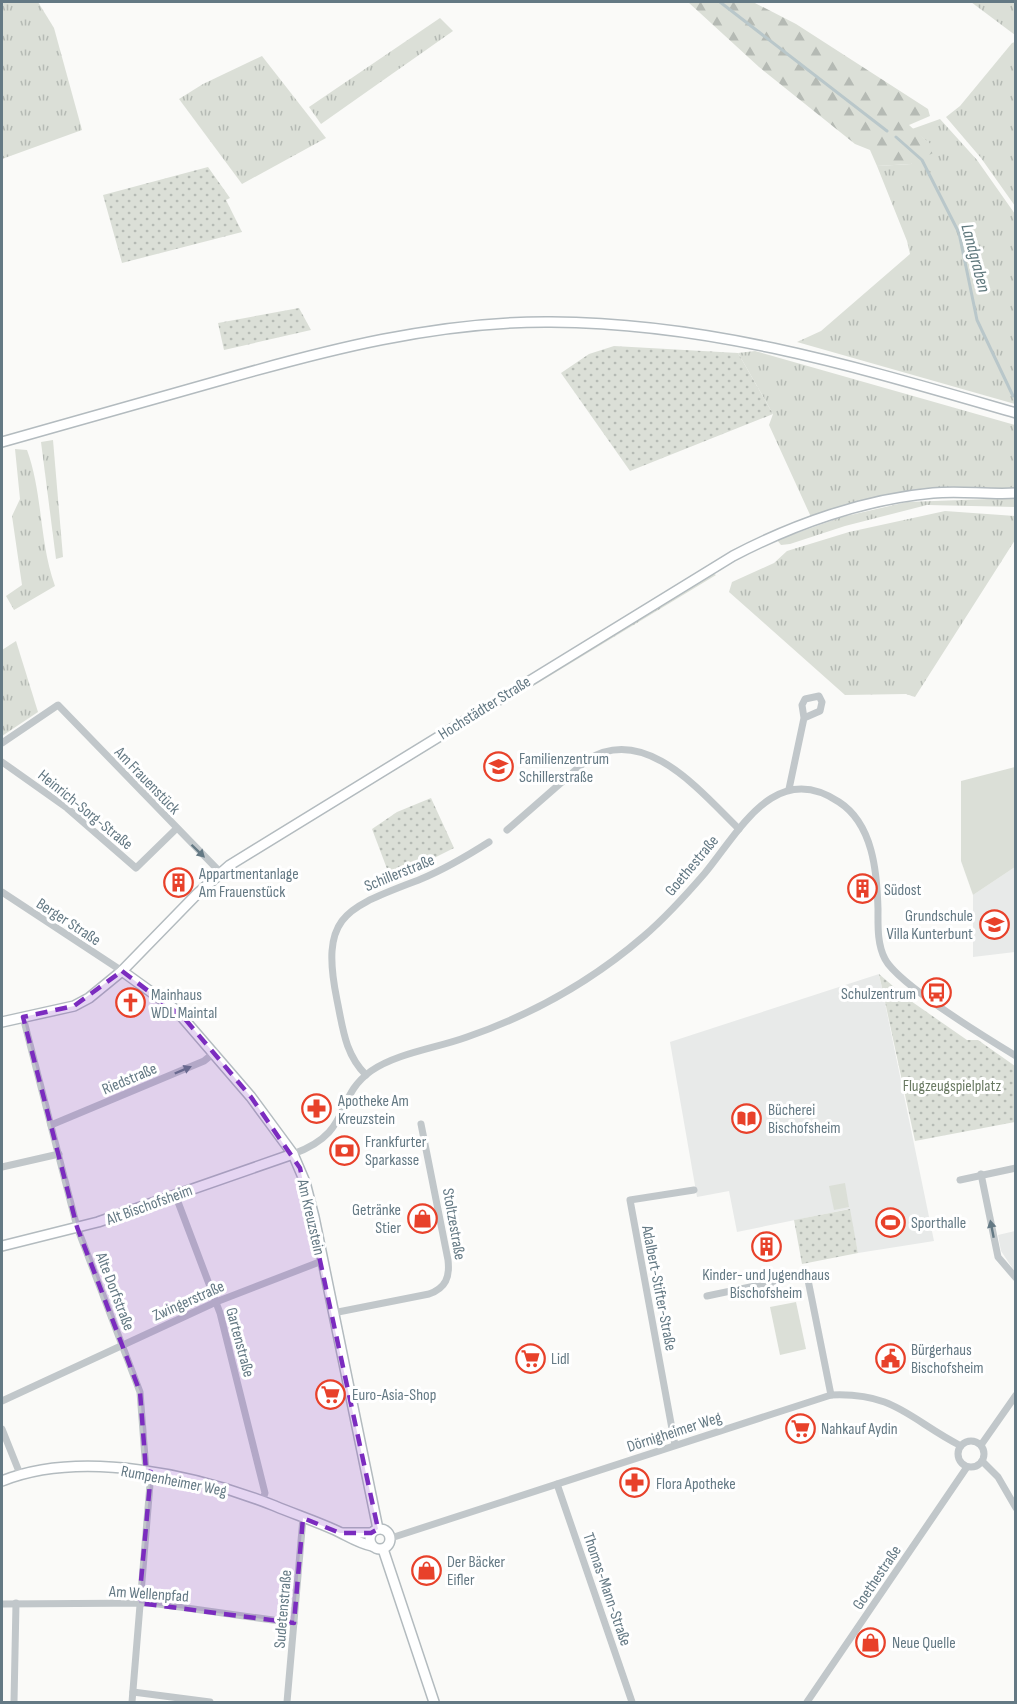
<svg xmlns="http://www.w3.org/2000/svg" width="1017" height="1704" font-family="'Sofia Sans Condensed',sans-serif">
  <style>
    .built { fill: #e8eae9 }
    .grass { fill: url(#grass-tufts) }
    .forest { fill: url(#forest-firs) }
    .park { fill: url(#park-dots) }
    .pitch { fill: #dbdfd7 }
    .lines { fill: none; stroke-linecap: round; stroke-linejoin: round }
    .stream { stroke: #b9c7ca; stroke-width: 3 }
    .secondary-casing { stroke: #b3bbbf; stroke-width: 12 }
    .street { stroke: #c1c7ca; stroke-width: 7 }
    .secondary { stroke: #fff; stroke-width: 9 }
    .oneway { fill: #647984 }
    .marked { fill: #7b2cbf; fill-opacity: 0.2; stroke: #7b2cbf; stroke-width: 4.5; stroke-dasharray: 12 8; stroke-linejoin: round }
    .labels { text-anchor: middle; stroke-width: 6; stroke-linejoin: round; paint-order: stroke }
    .street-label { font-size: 16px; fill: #647984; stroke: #fff }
    .poi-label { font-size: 16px; fill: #647984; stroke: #fff; text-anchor: start }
    .park-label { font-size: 16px; fill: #6a7a63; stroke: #fff }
    .water-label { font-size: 18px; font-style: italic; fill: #5f787d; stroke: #fff }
  </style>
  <defs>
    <pattern id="grass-tufts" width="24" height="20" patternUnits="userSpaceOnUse" patternTransform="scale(1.5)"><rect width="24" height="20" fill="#dbdfd7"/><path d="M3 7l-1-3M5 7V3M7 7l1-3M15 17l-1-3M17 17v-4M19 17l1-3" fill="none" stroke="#b5bab4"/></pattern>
    <pattern id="forest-firs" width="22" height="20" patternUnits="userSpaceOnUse" patternTransform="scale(1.5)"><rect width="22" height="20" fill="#dbdfd7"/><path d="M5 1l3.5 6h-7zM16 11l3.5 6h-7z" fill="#b5bab4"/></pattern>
    <pattern id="park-dots" width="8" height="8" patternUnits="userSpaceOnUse" patternTransform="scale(1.5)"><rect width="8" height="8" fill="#dbdfd7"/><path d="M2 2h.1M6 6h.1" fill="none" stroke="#b5bab4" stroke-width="1.8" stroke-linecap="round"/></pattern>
  </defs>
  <rect width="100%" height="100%" fill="#fafaf8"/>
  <g class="built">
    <polygon points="1015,867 1015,952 973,957 973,895"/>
    <polygon points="879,974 934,1241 858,1253 849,1209 737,1232 729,1191 697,1197 670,1042"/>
    <polygon points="1015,1231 1015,1272 1001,1251 998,1235"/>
  </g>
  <g class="grass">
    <polygon points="2,2 38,2 54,28 82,130 2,159"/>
    <polygon points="971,2 1015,2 1015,35"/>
    <polygon points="440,18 453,31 321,124 309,107"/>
    <polygon points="1015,42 1016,42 1015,206 981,158 946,117 960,106 1012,43"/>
    <polygon points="262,56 326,138 242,184 179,99 203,84"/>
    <polygon points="940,119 977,160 1015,214 1015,404 797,342 821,331 910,254 907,241 877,166 911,164 930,144 912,129"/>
    <polygon points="755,351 1015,425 1015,489 926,488 811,517 769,425 773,414 738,353"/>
    <polygon points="53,440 63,557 56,559 41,442"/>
    <path d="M 15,449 L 27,450 C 43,494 39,541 55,586 L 14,610 L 6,596 L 22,585 L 12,516 L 20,499 Z"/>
    <polygon points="1015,498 1015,507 927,505 845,526 790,544 781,545 777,540 842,517 907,502"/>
    <polygon points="945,511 1015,516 1015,540 915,697 906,694 845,695 729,592 732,582 774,563 787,551 849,532"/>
    <polygon points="711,572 716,575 362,790 360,787"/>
    <polygon points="16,641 38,712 2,736 2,650"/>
  </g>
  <polygon class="forest" points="688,2 753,2 796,24 928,109 930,116 909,125 930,144 933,153 911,164 877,166 870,150 855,144 759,67"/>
  <g class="park">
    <polygon points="208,167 230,198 226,200 242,232 122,263 103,195"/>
    <polygon points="299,308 311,330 224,350 218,323"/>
    <polygon points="614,346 738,353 773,414 630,471 561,373 589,354"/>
    <polygon points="431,798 454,848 422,864 420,870 392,882 372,829 397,812"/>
    <polygon points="879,974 908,999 967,1040 978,1040 1015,1066 1015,1122 915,1141"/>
    <polygon points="850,1209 858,1253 802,1264 794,1220"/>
  </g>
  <g class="pitch">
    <polygon points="1015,767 1015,867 973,895 961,861 961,781"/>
    <polygon points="845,1183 849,1207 834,1210 829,1186"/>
    <polygon points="796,1302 806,1349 780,1355 770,1307"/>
  </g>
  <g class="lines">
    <g class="stream">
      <polyline points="720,2 887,131"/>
      <polyline points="896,137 922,160 959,233 977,320 1013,396"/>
    </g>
    <defs>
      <g id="secondary">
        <path d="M 2,442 C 74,421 146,401 218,381 C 326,350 437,321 551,322 C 714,323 860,368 1016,413"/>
        <polyline points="122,971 176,1010 251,1097 293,1154 305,1182 314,1217 378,1529"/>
        <path d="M 2,1022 L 74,1006 L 89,998 L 122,971 L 197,894 L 230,865 L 733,556 C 794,524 865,499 933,493 C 961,490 988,495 1016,493"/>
        <polyline points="2,1246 98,1222 293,1154"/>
        <path d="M 2,1481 C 82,1449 197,1475 275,1506 C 294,1514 315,1521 335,1530 C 348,1536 358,1543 372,1546"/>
        <circle cx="380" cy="1539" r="10"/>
        <polyline points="343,1533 371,1533"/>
        <polyline points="383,1549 434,1702"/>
      </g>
    </defs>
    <use href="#secondary" class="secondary-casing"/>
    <g class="street">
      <polyline points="2,743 58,705 220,872"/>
      <polyline points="2,762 67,808 136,868 176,829"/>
      <polyline points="789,789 804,718 802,705 805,699 819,696 822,702 820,711 804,718"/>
      <path d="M 507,830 L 587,760 C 645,723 701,792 739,829"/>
      <polyline points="2,892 122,971"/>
      <polyline points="23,1017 77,1227 140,1392 146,1471"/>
      <path d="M 366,1075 C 345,1054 343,1029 337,1000 C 319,912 348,908 421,879 C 445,869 467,856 489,842"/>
      <polyline points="51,1125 204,1061 215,1052"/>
      <path d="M 293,1154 C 354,1132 333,1098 371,1071 C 397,1053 437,1048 467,1037 C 531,1015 593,980 644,936 C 666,917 686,895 705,873 C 739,832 775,759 839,802 C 873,824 877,872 878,909 C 878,925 877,944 885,959 C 898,984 988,1039 1016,1056"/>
      <polyline points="2,1167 59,1154"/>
      <polyline points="981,1174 998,1257 1016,1278"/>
      <polyline points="960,1180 1016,1168"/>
      <polyline points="175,1194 220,1313 265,1493 262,1501"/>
      <polyline points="707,1296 807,1275 831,1395"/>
      <path d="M 333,1313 L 429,1294 C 446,1288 450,1277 448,1260 L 421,1124"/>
      <polyline points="2,1401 216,1302 322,1261"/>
      <polyline points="2,1429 20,1474"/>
      <circle cx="971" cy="1454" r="13"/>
      <polyline points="675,1445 630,1200 694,1190"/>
      <polyline points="981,1445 1016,1395"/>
      <polyline points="982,1461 998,1477 1016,1508"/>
      <polyline points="557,1484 632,1702"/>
      <path d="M 391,1538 L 831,1395 C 895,1392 910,1420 961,1446"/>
      <polyline points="2,1604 151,1603 294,1623"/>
      <polyline points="133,1692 210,1702"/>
      <polyline points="14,1702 16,1603"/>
      <polyline points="132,1702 151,1472"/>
      <polyline points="287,1702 303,1518"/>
      <polyline points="807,1702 967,1467"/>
    </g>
    <use href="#secondary" class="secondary"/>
  </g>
  <defs><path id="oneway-solid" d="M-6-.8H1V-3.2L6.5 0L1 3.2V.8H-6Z" transform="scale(1.5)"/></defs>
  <g class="oneway">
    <use href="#oneway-solid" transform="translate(198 851) rotate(44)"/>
    <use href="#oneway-solid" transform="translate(183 1070) rotate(-23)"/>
    <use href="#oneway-solid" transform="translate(992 1229) rotate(-101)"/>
  </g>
  <path class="marked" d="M 122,971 L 185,1019 L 251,1097 L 300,1168 L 378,1529 L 371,1533 L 340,1533 L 303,1518 L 294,1623 L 139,1603 L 151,1472 L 146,1471 L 140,1392 L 77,1227 L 23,1017 L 74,1006 Z"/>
  <defs>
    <symbol id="school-ring" viewBox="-11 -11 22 22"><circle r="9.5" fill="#fff" stroke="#e8412a" stroke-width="1.5"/><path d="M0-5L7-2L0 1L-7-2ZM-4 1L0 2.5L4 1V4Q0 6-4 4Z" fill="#e8412a"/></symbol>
    <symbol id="building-ring" viewBox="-11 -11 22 22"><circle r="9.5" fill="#fff" stroke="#e8412a" stroke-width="1.5"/><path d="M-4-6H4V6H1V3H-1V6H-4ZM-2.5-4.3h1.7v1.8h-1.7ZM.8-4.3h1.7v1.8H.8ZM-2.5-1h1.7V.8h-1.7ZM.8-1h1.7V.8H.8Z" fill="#e8412a"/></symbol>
    <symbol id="bus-ring" viewBox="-11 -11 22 22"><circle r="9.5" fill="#fff" stroke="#e8412a" stroke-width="1.5"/><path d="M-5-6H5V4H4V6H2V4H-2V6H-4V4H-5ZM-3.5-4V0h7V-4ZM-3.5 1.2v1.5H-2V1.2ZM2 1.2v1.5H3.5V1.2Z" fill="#e8412a"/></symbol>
    <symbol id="church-ring" viewBox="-11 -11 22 22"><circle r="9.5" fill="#fff" stroke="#e8412a" stroke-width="1.5"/><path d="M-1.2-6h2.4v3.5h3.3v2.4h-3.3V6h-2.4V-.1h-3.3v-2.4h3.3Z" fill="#e8412a"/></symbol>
    <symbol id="pharmacy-ring" viewBox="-11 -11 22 22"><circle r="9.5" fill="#fff" stroke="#e8412a" stroke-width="1.5"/><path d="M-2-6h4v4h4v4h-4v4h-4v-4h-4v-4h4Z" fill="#e8412a"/></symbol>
    <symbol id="library-ring" viewBox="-11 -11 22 22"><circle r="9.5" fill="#fff" stroke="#e8412a" stroke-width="1.5"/><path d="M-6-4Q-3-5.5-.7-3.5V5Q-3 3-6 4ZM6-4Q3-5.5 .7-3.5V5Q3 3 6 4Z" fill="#e8412a"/></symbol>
    <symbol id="bank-ring" viewBox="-11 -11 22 22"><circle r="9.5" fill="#fff" stroke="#e8412a" stroke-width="1.5"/><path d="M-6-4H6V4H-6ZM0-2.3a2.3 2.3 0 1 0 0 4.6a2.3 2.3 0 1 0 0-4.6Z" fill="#e8412a"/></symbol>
    <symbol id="shop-ring" viewBox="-11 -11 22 22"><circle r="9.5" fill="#fff" stroke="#e8412a" stroke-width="1.5"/><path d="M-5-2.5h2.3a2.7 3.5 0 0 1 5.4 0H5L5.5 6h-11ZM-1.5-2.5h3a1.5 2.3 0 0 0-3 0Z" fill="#e8412a"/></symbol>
    <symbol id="stadium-ring" viewBox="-11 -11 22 22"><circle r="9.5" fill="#fff" stroke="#e8412a" stroke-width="1.5"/><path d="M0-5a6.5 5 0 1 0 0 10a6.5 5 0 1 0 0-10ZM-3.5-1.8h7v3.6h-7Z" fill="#e8412a"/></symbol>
    <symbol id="supermarket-ring" viewBox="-11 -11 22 22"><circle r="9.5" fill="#fff" stroke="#e8412a" stroke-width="1.5"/><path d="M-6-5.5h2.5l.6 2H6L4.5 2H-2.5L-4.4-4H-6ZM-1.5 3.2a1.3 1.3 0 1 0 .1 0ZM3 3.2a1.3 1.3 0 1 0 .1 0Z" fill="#e8412a"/></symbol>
    <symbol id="civic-ring" viewBox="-11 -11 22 22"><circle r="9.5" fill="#fff" stroke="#e8412a" stroke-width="1.5"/><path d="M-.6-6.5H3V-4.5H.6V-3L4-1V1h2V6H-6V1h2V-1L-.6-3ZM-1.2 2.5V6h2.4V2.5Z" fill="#e8412a"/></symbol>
  </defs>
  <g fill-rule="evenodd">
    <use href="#school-ring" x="482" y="750" width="33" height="33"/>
    <use href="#building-ring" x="162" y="866" width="33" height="33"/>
    <use href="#building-ring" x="846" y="872" width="33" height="33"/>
    <use href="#school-ring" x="978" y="908" width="33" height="33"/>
    <use href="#bus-ring" x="920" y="976" width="33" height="33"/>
    <use href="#church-ring" x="114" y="986" width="33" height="33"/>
    <use href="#pharmacy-ring" x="300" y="1092" width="33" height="33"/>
    <use href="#library-ring" x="730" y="1102" width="33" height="33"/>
    <use href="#bank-ring" x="328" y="1134" width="33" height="33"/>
    <use href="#shop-ring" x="406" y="1202" width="33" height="33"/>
    <use href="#stadium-ring" x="874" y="1206" width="33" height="33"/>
    <use href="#building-ring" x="750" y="1230" width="33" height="33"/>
    <use href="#supermarket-ring" x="514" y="1342" width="33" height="33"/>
    <use href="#civic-ring" x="874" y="1342" width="33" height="33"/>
    <use href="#supermarket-ring" x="314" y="1378" width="33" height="33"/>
    <use href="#supermarket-ring" x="784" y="1412" width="33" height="33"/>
    <use href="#pharmacy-ring" x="618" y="1466" width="33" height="33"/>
    <use href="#shop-ring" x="410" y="1554" width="33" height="33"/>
    <use href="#shop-ring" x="854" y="1626" width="33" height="33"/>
  </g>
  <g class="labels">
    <g class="street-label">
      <text transform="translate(484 707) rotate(-32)" y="6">Hochstädter Straße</text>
      <text transform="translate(148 780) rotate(46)" y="6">Am Frauenstück</text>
      <text transform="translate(86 809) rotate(39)" y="6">Heinrich-Sorg-Straße</text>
      <text transform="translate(691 865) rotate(-50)" y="6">Goethestraße</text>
      <text transform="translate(399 872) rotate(-22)" y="6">Schillerstraße</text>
      <text transform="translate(69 921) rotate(33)" y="6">Berger Straße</text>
      <text transform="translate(129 1078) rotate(-23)" y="6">Riedstraße</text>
      <text transform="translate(149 1204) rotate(-20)" y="6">Alt Bischofsheim</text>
      <text transform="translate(312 1217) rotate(77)" y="6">Am Kreuzstein</text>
      <text transform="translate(455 1224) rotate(80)" y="6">Stoltzestraße</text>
      <text transform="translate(660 1288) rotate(79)" y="6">Adalbert-Stifter-Straße</text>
      <text transform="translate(116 1291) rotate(69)" y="6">Alte Dorfstraße</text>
      <text transform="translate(188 1300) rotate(-24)" y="6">Zwingerstraße</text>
      <text transform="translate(241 1342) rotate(75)" y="6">Gartenstraße</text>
      <text transform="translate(674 1431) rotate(-18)" y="6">Dörnigheimer Weg</text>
      <text transform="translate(174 1480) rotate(11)" y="6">Rumpenheimer Weg</text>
      <text transform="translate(876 1577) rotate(-56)" y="6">Goethestraße</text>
      <text transform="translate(608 1589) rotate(71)" y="6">Thomas-Mann-Straße</text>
      <text transform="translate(149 1593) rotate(4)" y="6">Am Wellenpfad</text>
      <text transform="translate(282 1609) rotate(-85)" y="6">Sudetenstraße</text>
    </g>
    <g class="poi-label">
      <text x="519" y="764">Familienzentrum<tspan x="519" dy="18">Schillerstraße</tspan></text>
      <text x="199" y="879">Appartmentanlage<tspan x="199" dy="18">Am Frauenstück</tspan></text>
      <text x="884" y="895">Südost</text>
      <text x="973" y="921" text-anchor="end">Grundschule<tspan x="973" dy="18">Villa Kunterbunt</tspan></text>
      <text x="916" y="999" text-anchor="end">Schulzentrum</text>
      <text x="151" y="1000">Mainhaus<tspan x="151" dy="18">WDL Maintal</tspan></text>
      <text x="338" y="1106">Apotheke Am<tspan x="338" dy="18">Kreuzstein</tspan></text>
      <text x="768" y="1115">Bücherei<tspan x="768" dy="18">Bischofsheim</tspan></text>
      <text x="365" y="1147">Frankfurter<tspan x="365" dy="18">Sparkasse</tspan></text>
      <text x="401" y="1215" text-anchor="end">Getränke<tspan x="401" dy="18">Stier</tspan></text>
      <text x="911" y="1228">Sporthalle</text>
      <text x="766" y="1280" text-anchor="middle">Kinder- und Jugendhaus<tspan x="766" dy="18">Bischofsheim</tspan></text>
      <text x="911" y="1355">Bürgerhaus<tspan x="911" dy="18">Bischofsheim</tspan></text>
      <text x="551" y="1364">Lidl</text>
      <text x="352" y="1400">Euro-Asia-Shop</text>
      <text x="821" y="1434">Nahkauf Aydin</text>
      <text x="656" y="1489">Flora Apotheke</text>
      <text x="447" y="1567">Der Bäcker<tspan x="447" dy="18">Eifler</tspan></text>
      <text x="892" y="1648">Neue Quelle</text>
    </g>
    <g class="park-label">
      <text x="952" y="1091">Flugzeugspielplatz</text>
    </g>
    <g class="water-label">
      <text transform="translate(976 258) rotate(75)" y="6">Landgraben</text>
    </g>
  </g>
  <rect width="1017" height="1704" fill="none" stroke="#647984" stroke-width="6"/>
</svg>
